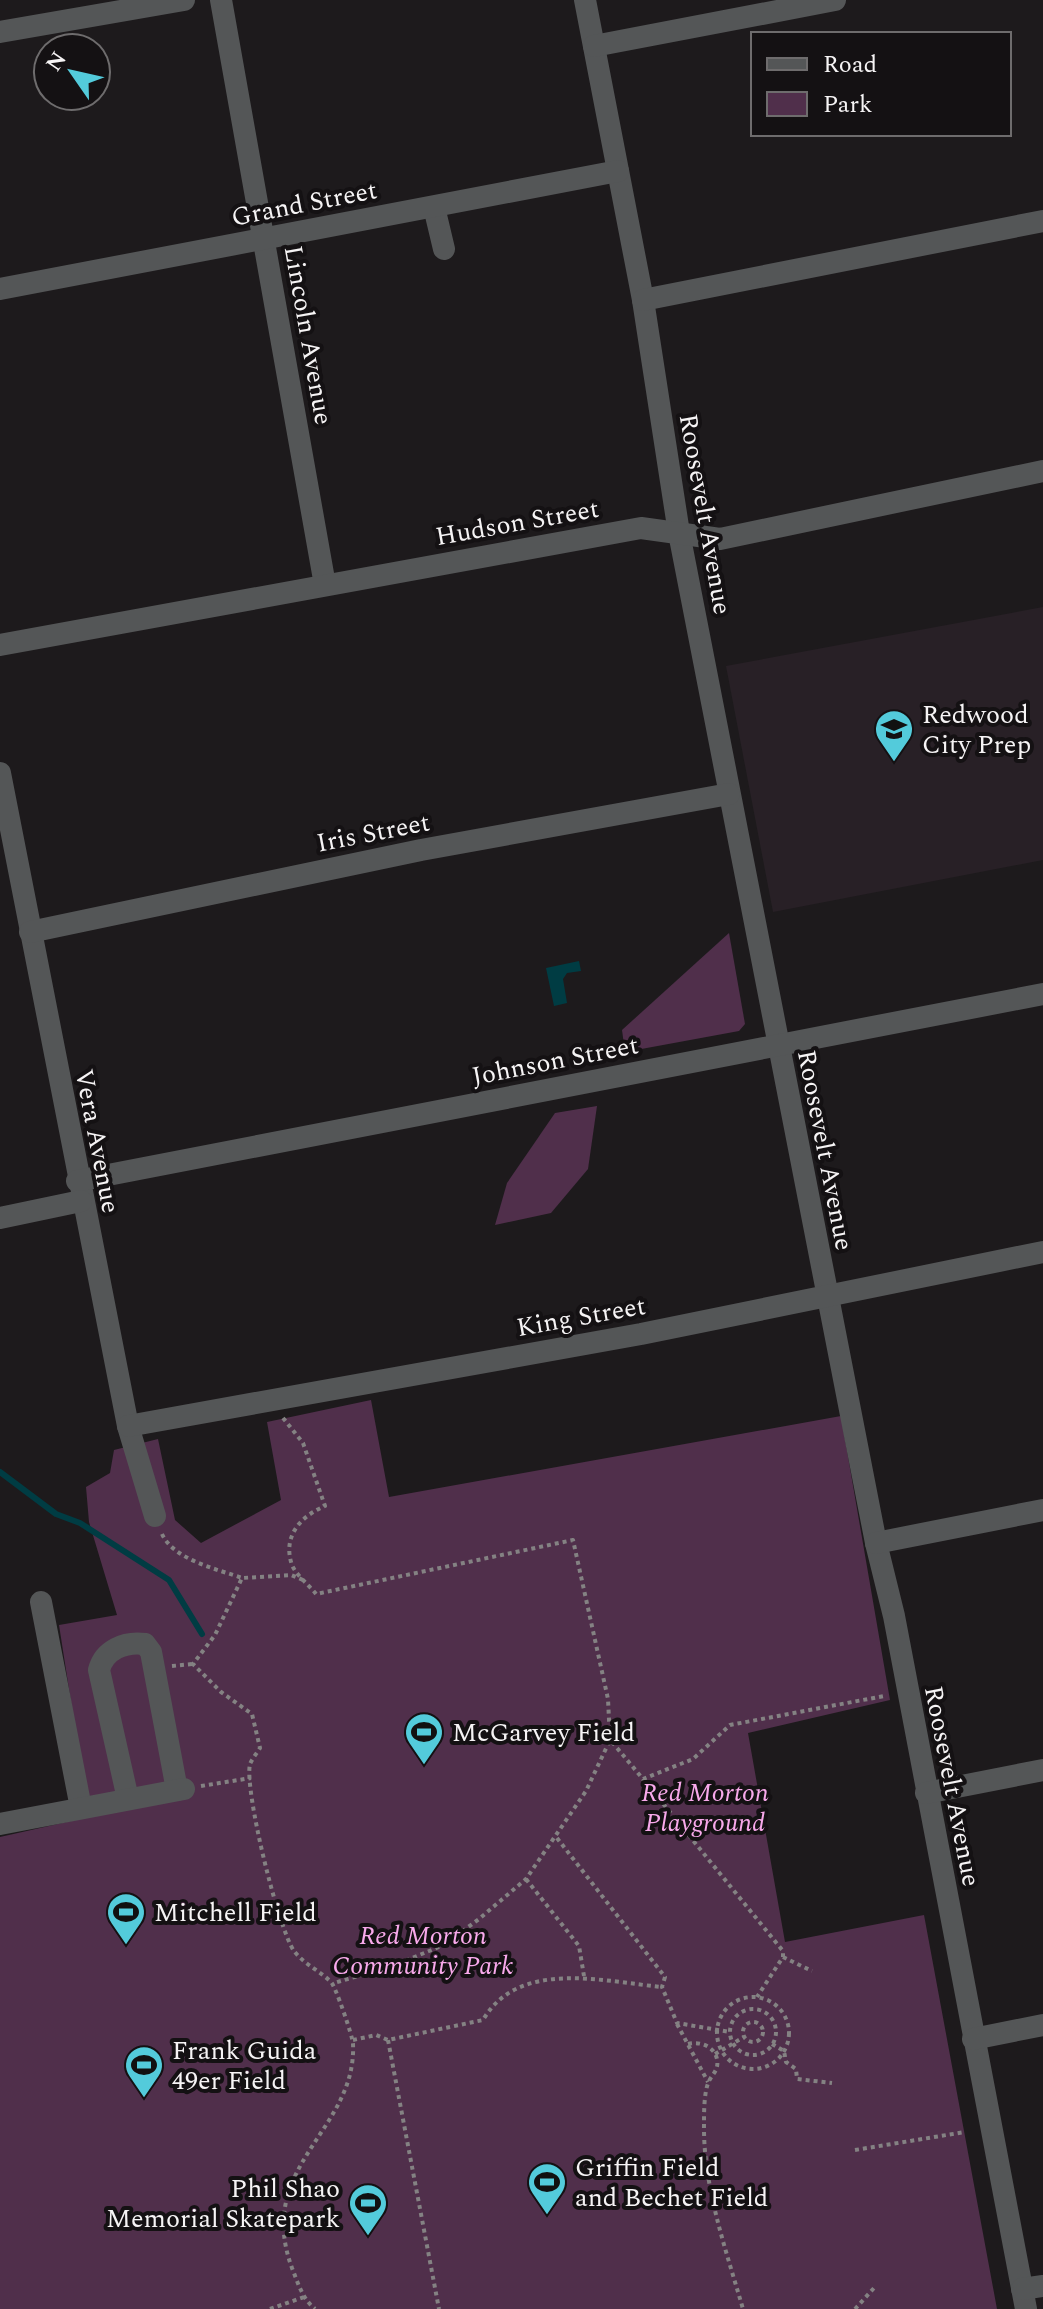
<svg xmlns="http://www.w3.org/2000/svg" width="1043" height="2309" font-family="Spectral,serif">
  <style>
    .built { fill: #282026 }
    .green { fill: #502f4b }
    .water { fill: #003c43 }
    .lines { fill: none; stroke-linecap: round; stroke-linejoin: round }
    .stream { stroke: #003c43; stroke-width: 6 }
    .path { stroke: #848283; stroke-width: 4; stroke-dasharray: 4 4; stroke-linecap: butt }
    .minor { stroke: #545657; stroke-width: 22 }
    .labels { text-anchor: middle; stroke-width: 8; stroke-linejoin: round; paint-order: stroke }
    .street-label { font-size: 26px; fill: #f6f4f5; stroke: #141113 }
    .poi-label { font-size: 26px; fill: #f6f4f5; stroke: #141113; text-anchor: start }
    .park-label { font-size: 26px; font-style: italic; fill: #f8a9eb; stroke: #141113 }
  </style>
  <rect width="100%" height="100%" fill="#1d1a1c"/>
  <polygon class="built" points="1043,607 1043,860 773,912 726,666"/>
  <g class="green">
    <polygon points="729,933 745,1024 739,1031 625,1052 622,1030"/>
    <polygon points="597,1106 588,1169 551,1213 495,1225 507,1183 555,1113"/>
    <polygon points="371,1400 389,1497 841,1416 890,1700 748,1733 785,1942 924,1915 997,2309 0,2309 0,1837 89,1817 59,1625 117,1615 89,1522 86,1487 110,1473 114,1450 158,1439 175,1520 201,1543 281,1500 267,1422"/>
  </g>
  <polygon class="water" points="579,961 581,971 567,973 563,979 567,1003 554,1006 546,968"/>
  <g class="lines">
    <polyline class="stream" points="0,1472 56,1514 80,1523 169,1580 202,1634"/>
    <g class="path">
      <path d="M 283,1418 L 303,1443 L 325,1506 C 301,1516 282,1536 292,1565 C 296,1575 309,1585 316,1594 L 573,1540 L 608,1699 L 610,1740 L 586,1791 L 526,1879 L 479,1919 L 444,1945 L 392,1966 L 334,1983"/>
      <path d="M 162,1534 C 174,1560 217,1569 242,1578"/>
      <path d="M 303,1580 L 291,1575 L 242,1578 L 215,1635 L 193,1664 L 221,1692 L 252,1714 L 260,1748 C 257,1753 252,1759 250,1764 C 244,1789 278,1928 294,1951 C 305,1965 319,1970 331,1982 C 335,1985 353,2037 353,2044 C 357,2131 254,2165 292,2268 C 298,2283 302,2298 315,2309"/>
      <polyline points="172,1666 193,1664"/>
      <polyline points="612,1742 643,1779 693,1759 730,1725 884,1696"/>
      <polyline points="643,1779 783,1951 783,1957 757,1997"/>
      <polyline points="201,1786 251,1778"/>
      <polyline points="557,1838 665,1977 662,1987 677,2023 730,2032"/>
      <polyline points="526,1879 579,1946 584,1976"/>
      <polyline points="783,1957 812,1971"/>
      <circle cx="753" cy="2033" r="36"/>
      <circle cx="753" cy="2032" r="23"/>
      <circle cx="753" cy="2032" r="10"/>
      <polyline points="677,2024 708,2082"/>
      <path d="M 353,2040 L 376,2035 L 388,2040 L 483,2020 C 519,1958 605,1982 662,1987"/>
      <polyline points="388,2040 439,2309"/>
      <path d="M 688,2044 C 700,2041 714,2046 717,2059 C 719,2070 713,2073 709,2081 C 704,2091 704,2112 704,2124 C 703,2186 726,2250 743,2309"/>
      <polyline points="772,2044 784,2051 786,2062 796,2069 797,2079 832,2083"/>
      <polyline points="715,2054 744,2037"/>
      <polyline points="855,2150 965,2132"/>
      <polyline points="270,2309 304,2297"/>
      <polyline points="855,2309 874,2288"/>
    </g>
    <g class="minor">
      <polyline points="221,0 325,585"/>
      <polyline points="585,0 643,300 679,533 876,1543 894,1616 1026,2309"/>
      <polyline points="0,32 184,0"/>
      <polyline points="594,46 835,0"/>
      <polyline points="434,207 444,249"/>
      <polyline points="0,289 618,171"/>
      <polyline points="643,300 1043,221"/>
      <polyline points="0,645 641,528 720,539 1043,471"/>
      <polyline points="0,773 128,1426 155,1516"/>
      <polyline points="30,932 421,850 729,794"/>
      <polyline points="77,1181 1043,994"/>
      <polyline points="0,1218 81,1201"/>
      <polyline points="128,1426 641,1334 1043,1252"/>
      <polyline points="876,1543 1043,1510"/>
      <polyline points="41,1602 81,1808"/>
      <polyline points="926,1793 1043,1770"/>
      <path d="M 128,1799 L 99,1670 C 104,1650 125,1641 145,1644 L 151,1652 L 177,1790"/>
      <polyline points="0,1824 184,1789"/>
      <polyline points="973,2039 1043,2025"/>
      <polyline points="1022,2289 1043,2286"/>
    </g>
  </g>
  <defs>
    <symbol id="school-pin" viewBox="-11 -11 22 30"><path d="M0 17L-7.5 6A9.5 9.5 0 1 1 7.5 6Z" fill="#53cbdb" stroke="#141113"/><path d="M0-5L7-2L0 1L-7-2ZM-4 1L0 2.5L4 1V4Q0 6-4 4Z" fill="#111"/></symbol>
    <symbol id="stadium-pin" viewBox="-11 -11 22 30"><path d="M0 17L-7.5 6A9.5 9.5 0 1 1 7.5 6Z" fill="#53cbdb" stroke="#141113"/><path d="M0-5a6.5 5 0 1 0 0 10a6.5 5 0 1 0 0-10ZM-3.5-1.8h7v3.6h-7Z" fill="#111"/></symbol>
  </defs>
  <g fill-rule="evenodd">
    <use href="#school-pin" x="872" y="707" width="44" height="60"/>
    <use href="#stadium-pin" x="402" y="1710" width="44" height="60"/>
    <use href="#stadium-pin" x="104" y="1890" width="44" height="60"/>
    <use href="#stadium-pin" x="122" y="2043" width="44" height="60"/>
    <use href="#stadium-pin" x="525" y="2160" width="44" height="60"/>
    <use href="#stadium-pin" x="346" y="2181" width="44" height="60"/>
  </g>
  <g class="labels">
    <g class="street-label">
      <text transform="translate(304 203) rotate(-11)" y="9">Grand Street</text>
      <text transform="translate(309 335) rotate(80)" y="9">Lincoln Avenue</text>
      <text transform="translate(706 514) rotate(80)" y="9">Roosevelt Avenue</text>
      <text transform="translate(517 522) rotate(-10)" y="9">Hudson Street</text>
      <text transform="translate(373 832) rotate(-11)" y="9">Iris Street</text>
      <text transform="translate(555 1060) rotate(-11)" y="9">Johnson Street</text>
      <text transform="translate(98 1141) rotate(79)" y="9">Vera Avenue</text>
      <text transform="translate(826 1150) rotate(79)" y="9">Roosevelt Avenue</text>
      <text transform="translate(581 1316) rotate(-10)" y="9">King Street</text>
      <text transform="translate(953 1786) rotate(79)" y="9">Roosevelt Avenue</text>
    </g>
    <g class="poi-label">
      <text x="922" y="723">Redwood<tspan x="922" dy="30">City Prep</tspan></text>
      <text x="452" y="1741">McGarvey Field</text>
      <text x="154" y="1921">Mitchell Field</text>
      <text x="172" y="2059">Frank Guida<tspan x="172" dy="30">49er Field</tspan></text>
      <text x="575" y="2176">Griffin Field<tspan x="575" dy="30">and Bechet Field</tspan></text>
      <text x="340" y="2197" text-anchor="end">Phil Shao<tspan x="340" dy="30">Memorial Skatepark</tspan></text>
    </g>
    <g class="park-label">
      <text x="705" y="1801">Red Morton<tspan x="705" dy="30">Playground</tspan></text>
      <text x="423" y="1944">Red Morton<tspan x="423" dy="30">Community Park</tspan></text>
    </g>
  </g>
  <rect x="751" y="32" width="260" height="104" fill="#141113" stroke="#6e6c6d" stroke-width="2"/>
  <rect x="767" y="58" width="40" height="12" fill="#545657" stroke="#6e6c6d" stroke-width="2"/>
  <text x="823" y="72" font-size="24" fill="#f6f4f5">Road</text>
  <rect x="767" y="92" width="40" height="24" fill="#502f4b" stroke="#6e6c6d" stroke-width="2"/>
  <text x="823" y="112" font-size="24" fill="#f6f4f5">Park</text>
  <g transform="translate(72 72) rotate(304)"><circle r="38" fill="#141113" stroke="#6e6c6d" stroke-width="2"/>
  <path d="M0-6L14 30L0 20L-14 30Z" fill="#53cbdb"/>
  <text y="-12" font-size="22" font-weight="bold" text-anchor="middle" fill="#f6f4f5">N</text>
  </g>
</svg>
